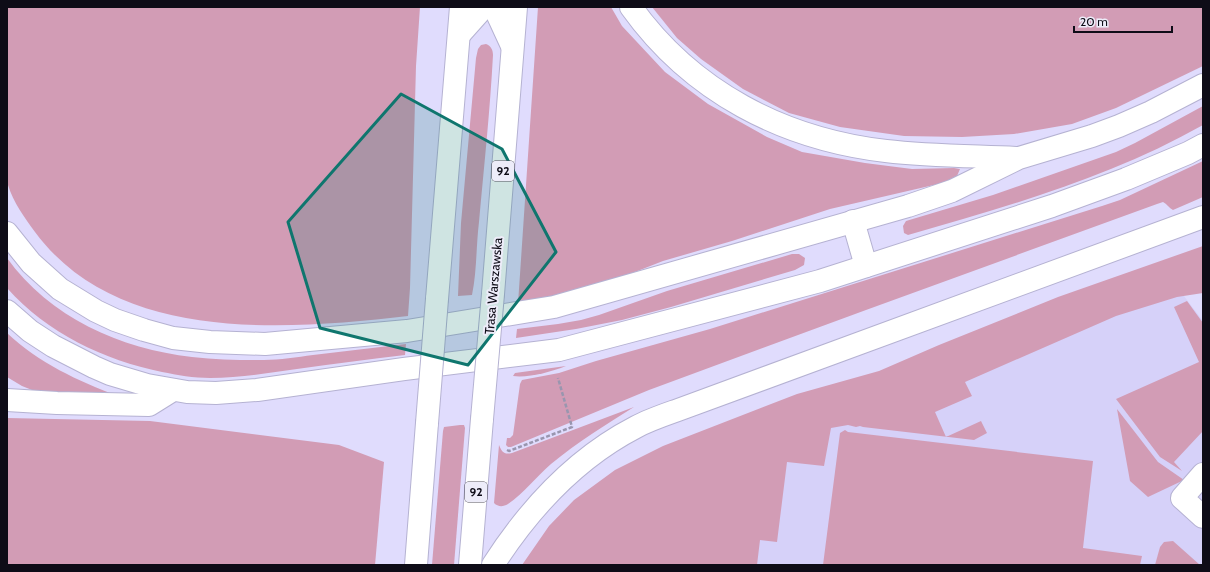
<svg xmlns="http://www.w3.org/2000/svg" width="1210" height="572" font-family="Cabin,sans-serif">
  <style>
    .built { fill: #d6d1f9 }
    .green { fill: #d29cb5 }
    .lines { fill: none; stroke-linecap: round; stroke-linejoin: round }
    .minor-casing { stroke: #b5b2d2; stroke-width: 24 }
    .major-casing { stroke: #b5b2d2; stroke-width: 24 }
    .path { stroke: #9996af; stroke-width: 2.5; stroke-dasharray: 4 2; stroke-linecap: butt }
    .minor { stroke: #fff; stroke-width: 22 }
    .major { stroke: #fff; stroke-width: 22 }
    .minor-bridge-casing { stroke: #b5b2d2; stroke-width: 24; stroke-linecap: butt }
    .major-bridge-casing { stroke: #b5b2d2; stroke-width: 24; stroke-linecap: butt }
    .minor-bridge { stroke: #fff; stroke-width: 22 }
    .major-bridge { stroke: #fff; stroke-width: 22 }
    .marked { fill: #0f766e; fill-opacity: 0.2; stroke: #0f766e; stroke-width: 3; stroke-linejoin: round }
    .labels { text-anchor: middle; stroke-width: 4; stroke-linejoin: round; paint-order: stroke }
    .shield { fill: #edecf9; stroke: #514f5b; stroke-width: 1 }
    .shield-label { font-size: 12px; font-weight: bold; fill: #0e0c17 }
    .street-label { font-size: 13px; fill: #0e0c17; stroke: #edecf9 }
  </style>
  <rect width="100%" height="100%" fill="#e0dcfd"/>
  <polygon class="built" points="1174,283 1203,321 1203,565 742,565 768,453"/>
  <g class="green">
    <path d="M 7,7 L 420,7 L 416,66 L 410,288 L 408,316 C 285,330 118,344 35,232 C 25,218 13,202 8,185 C 5,177 7,151 7,141 C 7,96 7,52 7,7 Z"/>
    <polygon points="538,7 611,7 622,26 665,72 708,104 767,137 802,152 865,163 912,169 954,168 960,169 957,176 951,181 830,209 732,241 663,261 589,290 518,304"/>
    <polygon points="652,7 1203,7 1203,66 1116,108 1072,124 1014,134 962,137 904,136 840,127 789,113 743,89 701,59 677,38"/>
    <path d="M 486,44 C 491,46 493,50 493,55 C 490,111 484,167 479,222 C 476,246 477,271 472,295 L 458,296 L 461,223 L 476,58 L 478,49 L 481,45 Z"/>
    <path d="M 1203,106 L 1203,125 C 1111,177 1009,206 908,235 L 904,233 L 903,226 L 906,221 L 993,195 L 1116,152 L 1135,143 Z"/>
    <path d="M 1203,161 L 1203,197 L 1173,210 C 1169,208 1167,204 1163,202 L 1157,204 L 866,310 L 649,390 L 511,447 L 508,447 L 506,445 L 507,438 L 510,438 L 513,435 L 520,384 L 522,380 L 559,373 L 596,361 L 710,329 L 1102,206 L 1120,200 Z"/>
    <polygon points="1203,246 1203,293 1177,297 1116,316 965,382 972,396 935,412 946,437 981,421 987,433 974,440 863,427 860,426 856,427 848,425 831,428 824,466 787,462 777,542 760,540 757,565 522,565 549,526 574,500 615,470 663,446 797,394 879,371 939,345 1058,297"/>
    <polygon points="792,254 799,254 805,258 804,265 795,270 671,307 622,320 576,329 516,338 517,329 558,324 581,320 599,315 667,291"/>
    <path d="M 7,258 C 49,317 121,349 192,357 C 216,360 240,360 264,360 C 280,360 297,357 313,355 C 344,351 375,348 406,344 L 405,355 C 369,359 333,364 297,369 C 268,373 239,378 210,378 C 194,378 177,375 162,372 C 104,360 47,333 7,288 Z"/>
    <polygon points="1187,301 1203,323 1203,431 1174,462 1182,471 1160,457 1116,399 1199,362 1174,307"/>
    <path d="M 7,333 C 39,363 78,381 118,396 L 42,394 L 22,386 L 7,377 Z"/>
    <path d="M 566,366 C 551,372 528,378 513,376 L 515,373 Z"/>
    <path d="M 634,407 C 605,425 578,442 551,464 C 536,477 524,493 508,504 C 503,507 498,507 494,503 L 499,445 C 502,452 504,455 512,453 Z"/>
    <polygon points="1117,409 1158,462 1184,480 1148,497 1130,481"/>
    <polygon points="7,418 150,421 339,445 384,462 375,565 7,565"/>
    <polygon points="460,425 464,425 465,428 454,565 432,565 443,431 444,427"/>
    <polygon points="845,430 848,432 1093,461 1083,548 1142,556 1140,565 823,565 840,433"/>
    <polygon points="1173,541 1200,565 1155,565 1160,547 1164,542"/>
  </g>
  <g class="lines">
    <defs>
      <g id="minor">
        <polyline points="459,35 484,7"/>
        <polyline points="853,221 866,266"/>
        <polyline points="437,299 461,7"/>
        <polyline points="7,400 57,403 149,405 173,390"/>
        <polyline points="1203,474 1182,498 1203,517"/>
        <polyline points="416,565 427,423"/>
      </g>
      <g id="major">
        <polyline points="494,7 512,46"/>
        <path d="M 631,7 C 692,92 783,139 886,151 C 929,156 973,156 1016,158"/>
        <polyline points="7,233 31,263 60,289 96,311 115,320 144,330 173,338 210,342 265,344 407,331 554,307 908,206 952,191 1019,158 1092,136 1119,126 1151,112 1203,85"/>
        <polyline points="493,294 516,7"/>
        <polyline points="7,311 30,331 53,346 94,367 110,374 147,385 187,392 216,393 257,390 404,369 559,350 820,281 1052,206 1126,179 1188,153 1203,145"/>
        <polyline points="470,565 482,419"/>
        <path d="M 493,565 C 529,509 576,458 636,427 C 649,420 664,415 678,410 L 1203,217"/>
      </g>
    </defs>
    <use href="#minor" class="minor-casing"/>
    <use href="#major" class="major-casing"/>
    <polyline class="path" points="507,450 509,451 572,427 558,378"/>
    <use href="#minor" class="minor"/>
    <use href="#major" class="major"/>
    <defs>
      <polyline id="minor-bridge" points="427,423 437,299"/>
      <polyline id="major-bridge" points="482,419 493,294"/>
    </defs>
    <use href="#minor-bridge" class="minor-bridge-casing"/>
    <use href="#major-bridge" class="major-bridge-casing"/>
    <use href="#minor-bridge" class="minor-bridge"/>
    <use href="#major-bridge" class="major-bridge"/>
  </g>
  <path class="marked" d="M 401,94 L 502,149 L 556,252 L 468,365 L 320,328 L 288,222 Z"/>
  <g class="labels">
    <g class="shield">
      <rect x="492" y="161" width="22" height="20" rx="3"/>
      <rect x="465" y="482" width="22" height="20" rx="3"/>
    </g>
    <g class="shield-label">
      <text x="503" y="175">92</text>
      <text x="476" y="496">92</text>
    </g>
    <g class="street-label">
      <text transform="translate(493 286) rotate(-85)" y="5">Trasa Warszawska</text>
    </g>
  </g>
  <rect width="1210" height="572" fill="none" stroke="#0e0c17" stroke-width="16"/>
  <path d="M1074 26v6h98v-6" fill="none" stroke="#0e0c17" stroke-width="2"/>
  <text x="1080" y="26" font-size="12" fill="#0e0c17" stroke="#edecf9" stroke-width="3" paint-order="stroke">20 m</text>
</svg>
